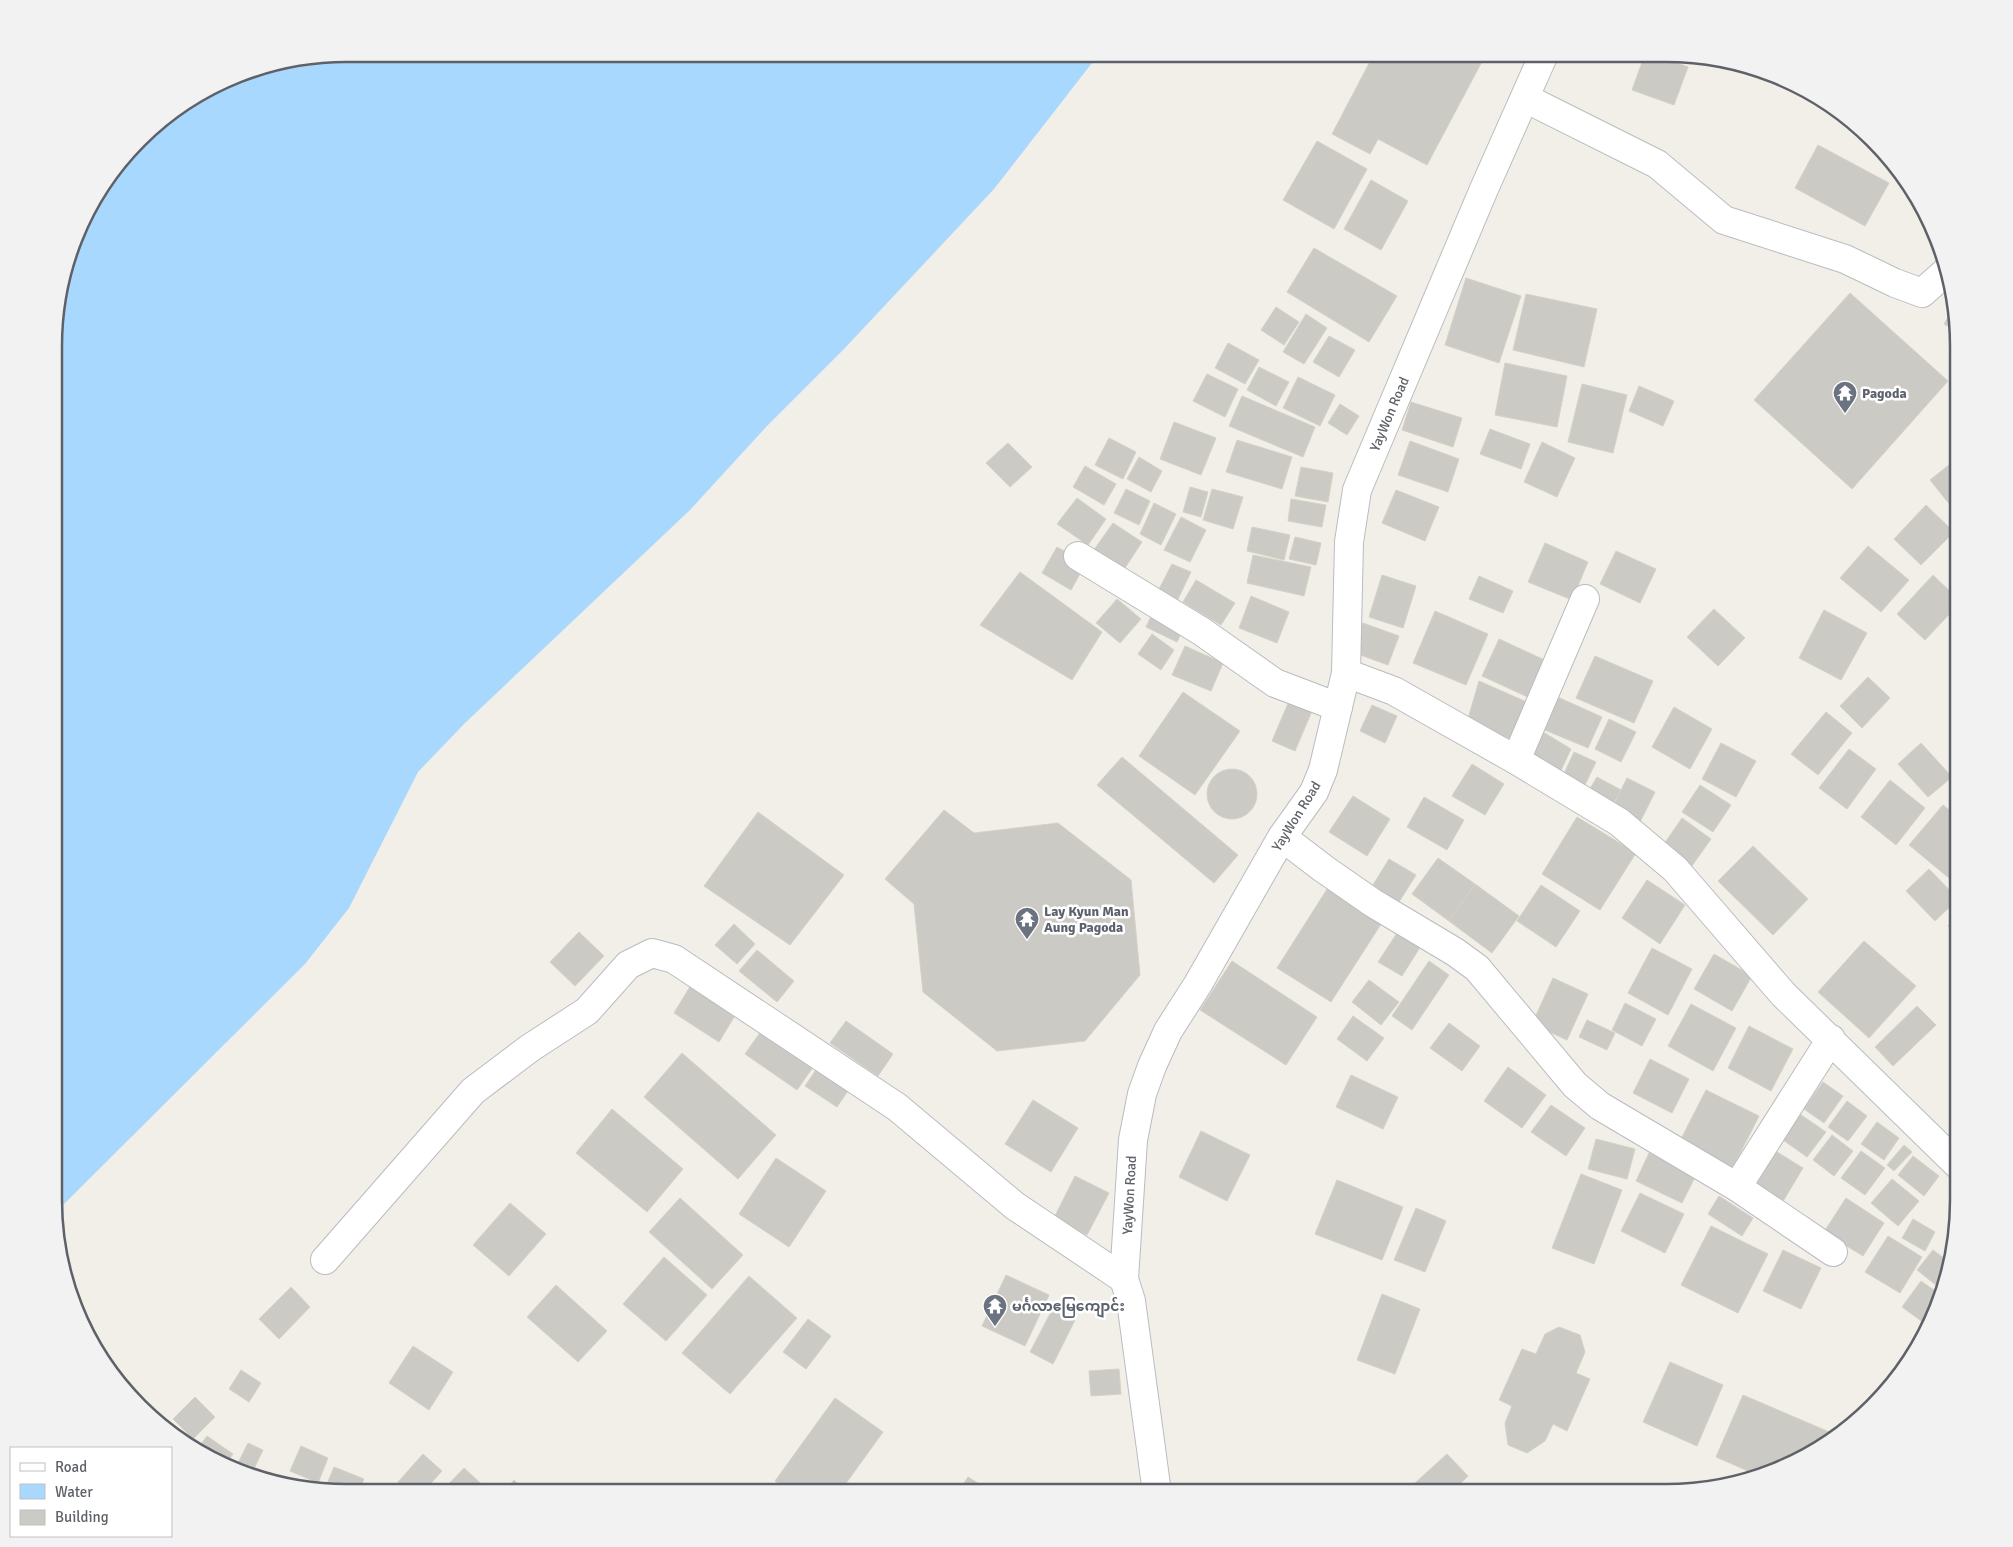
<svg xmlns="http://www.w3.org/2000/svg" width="2013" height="1547" font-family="Signika,'Noto Sans Myanmar',sans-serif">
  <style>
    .water { fill: #a9d8ff }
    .building { fill: #cccac4; stroke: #d6d1c5 }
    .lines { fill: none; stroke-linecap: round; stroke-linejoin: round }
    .minor-casing { stroke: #b9bcc1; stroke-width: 30 }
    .minor { stroke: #fff; stroke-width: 28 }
    .labels { text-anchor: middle; stroke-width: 5; stroke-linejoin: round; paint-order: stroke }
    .worship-label { font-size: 14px; font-weight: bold; fill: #5b616d; stroke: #fff; text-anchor: start }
    .street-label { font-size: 14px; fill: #5e6268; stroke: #fff }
    .rim { fill: none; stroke: #5e6268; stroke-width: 2.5 }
  </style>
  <rect width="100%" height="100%" fill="#f1efe7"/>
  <polygon class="water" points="347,54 1099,54 994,189 844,349 768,425 690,510 465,723 418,772 349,908 305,964 54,1214 56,308 93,201 154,126 252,69"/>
  <g class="building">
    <polygon points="1374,54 1486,54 1427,165 1378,139 1370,154 1332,134"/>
    <polygon points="1645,54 1654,54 1688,67 1674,105 1632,90"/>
    <polygon points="1317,141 1367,169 1334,229 1283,200"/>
    <polygon points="1818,145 1889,183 1865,226 1795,188"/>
    <polygon points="1371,180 1408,201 1381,250 1344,229"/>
    <polygon points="1314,248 1397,296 1369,342 1287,292"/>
    <polygon points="1466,278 1521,296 1499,363 1445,345"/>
    <polygon points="1850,293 1948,381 1852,489 1754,400"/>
    <polygon points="1526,294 1597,309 1584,367 1513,350"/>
    <polygon points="1276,307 1299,322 1284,345 1261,330"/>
    <polygon points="1954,307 1957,331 1944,324"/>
    <polygon points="1306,314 1327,328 1304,364 1283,352"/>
    <polygon points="1329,336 1355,350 1339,377 1313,362"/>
    <polygon points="1228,343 1259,360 1245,384 1215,368"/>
    <polygon points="1505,363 1567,376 1557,427 1495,415"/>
    <polygon points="1259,367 1289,382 1276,406 1247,390"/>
    <polygon points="1207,374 1238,389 1225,417 1193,401"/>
    <polygon points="1298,377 1335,395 1320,426 1283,408"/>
    <polygon points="1582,384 1627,395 1613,453 1568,442"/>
    <polygon points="1639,386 1674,401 1663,426 1629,411"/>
    <polygon points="1242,396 1315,427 1303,457 1229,426"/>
    <polygon points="1411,402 1462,418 1453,447 1402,430"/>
    <polygon points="1340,404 1359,416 1347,435 1328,423"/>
    <polygon points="1174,422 1216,438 1201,475 1160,459"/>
    <polygon points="1490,429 1530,444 1521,469 1480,454"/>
    <polygon points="1109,438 1136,452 1123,479 1095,465"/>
    <polygon points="1237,440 1292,457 1282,489 1226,472"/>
    <polygon points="1410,441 1459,459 1448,492 1398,475"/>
    <polygon points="1542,442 1575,458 1557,497 1524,482"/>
    <polygon points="1008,443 1032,467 1010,487 986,463"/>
    <polygon points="1139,457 1162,471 1151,492 1127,479"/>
    <polygon points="1959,457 1959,516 1930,480"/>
    <polygon points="1085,466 1116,484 1104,505 1073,487"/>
    <polygon points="1301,467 1333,473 1328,502 1295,496"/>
    <polygon points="1190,487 1208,492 1201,517 1183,512"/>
    <polygon points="1126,489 1150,501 1139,525 1114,513"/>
    <polygon points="1212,489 1243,497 1233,529 1203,520"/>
    <polygon points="1396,490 1439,507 1425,541 1382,523"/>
    <polygon points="1077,498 1106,519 1088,545 1057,524"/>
    <polygon points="1291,499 1326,505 1322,527 1288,521"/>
    <polygon points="1154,503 1176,514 1161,545 1140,534"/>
    <polygon points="1926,505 1954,532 1921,565 1894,539"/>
    <polygon points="1181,517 1206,530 1190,562 1164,550"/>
    <polygon points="1113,523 1142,542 1121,574 1091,554"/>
    <polygon points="1252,527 1290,535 1284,560 1247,551"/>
    <polygon points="1295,537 1321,543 1316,565 1289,559"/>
    <polygon points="1545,543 1588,562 1572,600 1528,582"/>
    <polygon points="1868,546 1909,580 1881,612 1840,578"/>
    <polygon points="1057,547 1086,563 1071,590 1042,573"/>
    <polygon points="1616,551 1656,569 1640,603 1600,584"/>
    <polygon points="1253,555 1311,567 1304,596 1247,583"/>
    <polygon points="1172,564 1191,572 1177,601 1157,593"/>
    <polygon points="1020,572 1102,632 1072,680 980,625"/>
    <polygon points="1382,575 1416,586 1403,628 1369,617"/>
    <polygon points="1933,575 1959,600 1959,604 1925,640 1897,614"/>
    <polygon points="1479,576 1513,591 1503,613 1469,599"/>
    <polygon points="1196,580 1235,603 1221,625 1183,602"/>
    <polygon points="1251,596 1289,612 1277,643 1239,628"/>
    <polygon points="1117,599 1141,619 1120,643 1096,623"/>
    <polygon points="1714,609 1745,638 1718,666 1687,637"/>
    <polygon points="1154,610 1185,625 1177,642 1146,627"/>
    <polygon points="1824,610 1867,633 1841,680 1799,658"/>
    <polygon points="1435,611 1488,634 1466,685 1413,663"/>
    <polygon points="1363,623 1399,636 1388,665 1352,652"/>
    <polygon points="1152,634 1174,650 1161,670 1138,654"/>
    <polygon points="1499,639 1549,662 1532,699 1482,676"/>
    <polygon points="1185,646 1223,663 1211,691 1172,675"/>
    <polygon points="1595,656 1653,681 1634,723 1576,698"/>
    <polygon points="1868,677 1890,698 1862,728 1840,706"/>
    <polygon points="1479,681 1529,703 1516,741 1467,722"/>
    <polygon points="1183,692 1240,731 1195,795 1139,756"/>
    <polygon points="1553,695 1602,717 1588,748 1538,727"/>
    <polygon points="1289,701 1312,711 1295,751 1272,741"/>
    <polygon points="1372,705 1397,716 1385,743 1360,731"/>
    <polygon points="1674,707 1712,729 1690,769 1652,747"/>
    <polygon points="1826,712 1852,733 1818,775 1791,754"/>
    <polygon points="1609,719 1636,732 1621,762 1595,749"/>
    <polygon points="1543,732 1571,749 1557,779 1528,763"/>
    <polygon points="1721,743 1756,761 1736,797 1702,779"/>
    <polygon points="1921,743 1952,777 1928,797 1898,764"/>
    <polygon points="1849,749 1876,769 1847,809 1819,788"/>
    <polygon points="1574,752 1596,762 1582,791 1561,780"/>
    <polygon points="1122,757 1238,855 1214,883 1097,785"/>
    <polygon points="1472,764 1504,784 1485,815 1452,796"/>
    <circle cx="1232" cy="794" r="25"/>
    <polygon points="1597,777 1621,790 1609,811 1585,797"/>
    <polygon points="1627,778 1655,792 1638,826 1610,812"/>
    <polygon points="1890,780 1925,808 1896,845 1861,817"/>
    <polygon points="1700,785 1731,805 1713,832 1682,812"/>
    <polygon points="1353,796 1390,819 1367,856 1329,832"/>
    <polygon points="1424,797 1464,820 1447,850 1407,827"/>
    <polygon points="1943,805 1959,818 1959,879 1955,883 1909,845"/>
    <polygon points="944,810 974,833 1058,823 1131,880 1140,975 1085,1041 997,1051 923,992 914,904 885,879"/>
    <polygon points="758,812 844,875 790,945 704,886"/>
    <polygon points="1577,817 1636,853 1600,910 1542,874"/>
    <polygon points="1682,818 1711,839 1689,870 1660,850"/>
    <polygon points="1753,846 1808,899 1773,935 1718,881"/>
    <polygon points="1438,858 1475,884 1449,921 1412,894"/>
    <polygon points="1389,859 1416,875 1399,902 1373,885"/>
    <polygon points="1929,869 1958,899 1935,921 1906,891"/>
    <polygon points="1647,880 1685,905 1660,944 1622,918"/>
    <polygon points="1475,884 1519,916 1492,953 1449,921"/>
    <polygon points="1541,885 1580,911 1556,947 1517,921"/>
    <polygon points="1329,886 1383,921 1331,1002 1277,968"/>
    <polygon points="1959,913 1959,935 1948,926"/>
    <polygon points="734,924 755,944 737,964 715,945"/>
    <polygon points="1401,927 1424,941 1402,976 1378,962"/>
    <polygon points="579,932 604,956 575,986 550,962"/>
    <polygon points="1864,941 1916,986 1869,1038 1818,992"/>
    <polygon points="1652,948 1692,969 1668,1015 1628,993"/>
    <polygon points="757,950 794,981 777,1002 739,971"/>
    <polygon points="1714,954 1752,976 1732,1011 1694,989"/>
    <polygon points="1232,961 1317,1017 1286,1065 1200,1010"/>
    <polygon points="1429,961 1449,975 1412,1030 1392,1016"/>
    <polygon points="1553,978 1588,994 1567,1040 1532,1024"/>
    <polygon points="694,980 739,1009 719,1042 674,1013"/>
    <polygon points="1369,980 1399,1002 1381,1025 1352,1002"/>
    <polygon points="1625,1003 1656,1019 1642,1046 1612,1030"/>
    <polygon points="1691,1004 1736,1028 1713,1071 1668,1046"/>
    <polygon points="1917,1006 1936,1025 1893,1066 1875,1047"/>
    <polygon points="1353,1016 1384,1038 1367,1061 1337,1039"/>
    <polygon points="1587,1020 1615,1033 1607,1050 1579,1037"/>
    <polygon points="846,1021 893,1054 878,1076 830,1043"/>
    <polygon points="1449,1023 1480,1046 1462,1071 1430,1048"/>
    <polygon points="766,1024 818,1060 797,1090 745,1054"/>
    <polygon points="1749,1026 1793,1049 1771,1091 1728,1068"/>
    <polygon points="682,1053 776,1135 738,1179 644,1097"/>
    <polygon points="1650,1059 1689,1079 1672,1113 1633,1093"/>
    <polygon points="820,1064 852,1085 837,1107 805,1086"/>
    <polygon points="1508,1067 1546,1095 1522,1128 1484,1101"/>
    <polygon points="1351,1075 1398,1097 1383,1129 1336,1107"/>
    <polygon points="1823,1082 1843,1096 1824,1123 1804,1109"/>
    <polygon points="1706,1090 1759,1116 1733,1167 1680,1141"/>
    <polygon points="1033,1100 1078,1128 1051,1172 1005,1144"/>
    <polygon points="1847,1101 1867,1116 1848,1141 1828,1127"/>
    <polygon points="1551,1105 1585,1128 1566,1156 1531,1132"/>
    <polygon points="612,1109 683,1169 647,1212 576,1153"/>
    <polygon points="1794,1110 1826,1132 1807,1157 1776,1135"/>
    <polygon points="1877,1122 1899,1138 1884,1160 1861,1144"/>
    <polygon points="1201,1131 1250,1155 1227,1201 1179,1177"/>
    <polygon points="1832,1135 1853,1151 1834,1176 1813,1160"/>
    <polygon points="1596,1139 1635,1149 1627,1179 1588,1169"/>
    <polygon points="1904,1145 1912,1152 1894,1171 1887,1165"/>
    <polygon points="1769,1147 1803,1168 1782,1203 1748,1181"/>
    <polygon points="1861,1151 1885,1168 1865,1195 1841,1178"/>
    <polygon points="1649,1153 1696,1175 1682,1203 1636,1181"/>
    <polygon points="1913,1156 1939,1176 1924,1196 1898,1175"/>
    <polygon points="776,1158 826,1191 789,1247 739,1214"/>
    <polygon points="1581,1174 1622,1190 1594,1264 1552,1248"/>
    <polygon points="1075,1176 1109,1193 1087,1235 1054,1218"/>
    <polygon points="1892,1179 1919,1201 1898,1226 1871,1203"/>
    <polygon points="1337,1180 1403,1207 1382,1260 1315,1234"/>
    <polygon points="1640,1193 1684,1214 1665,1253 1621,1231"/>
    <polygon points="1719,1196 1753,1218 1742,1236 1708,1214"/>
    <polygon points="680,1198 743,1255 712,1289 649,1232"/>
    <polygon points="1846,1198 1884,1223 1863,1256 1824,1232"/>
    <polygon points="510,1203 546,1234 509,1276 473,1245"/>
    <polygon points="1416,1208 1446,1221 1425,1272 1394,1260"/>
    <polygon points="1913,1219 1935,1232 1925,1251 1902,1238"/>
    <polygon points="1711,1226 1768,1254 1738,1313 1681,1285"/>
    <polygon points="1888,1236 1922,1257 1900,1293 1865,1272"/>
    <polygon points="1783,1250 1821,1268 1801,1309 1763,1291"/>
    <polygon points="1933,1250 1949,1262 1942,1290 1917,1270"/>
    <polygon points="664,1257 707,1295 666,1341 623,1304"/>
    <polygon points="1006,1275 1049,1295 1025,1346 982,1326"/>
    <polygon points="749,1276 797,1318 730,1394 682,1353"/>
    <polygon points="1921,1281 1941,1295 1939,1301 1924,1323 1902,1307"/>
    <polygon points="556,1285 607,1331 578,1362 527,1317"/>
    <polygon points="291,1287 310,1307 279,1339 259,1319"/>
    <polygon points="1382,1294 1420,1309 1395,1374 1357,1360"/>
    <polygon points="1053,1308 1075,1320 1053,1364 1030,1352"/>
    <polygon points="808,1319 831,1336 806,1369 783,1352"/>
    <polygon points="1559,1327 1580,1335 1585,1352 1576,1373 1590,1379 1567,1431 1553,1424 1545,1441 1527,1453 1508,1445 1505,1423 1512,1406 1499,1400 1522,1349 1536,1354 1545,1334"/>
    <polygon points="413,1346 453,1372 429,1410 389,1383"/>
    <polygon points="1670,1362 1723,1385 1697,1446 1643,1422"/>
    <polygon points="1119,1369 1121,1394 1091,1396 1089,1371"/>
    <polygon points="241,1370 261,1383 249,1402 229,1389"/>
    <polygon points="1743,1395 1834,1434 1795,1463 1744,1481 1748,1471 1716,1457"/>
    <polygon points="195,1397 215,1417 193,1439 173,1419"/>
    <polygon points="835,1398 883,1432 839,1493 792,1493 775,1481"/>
    <polygon points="207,1436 233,1454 225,1465 198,1448"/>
    <polygon points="248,1443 263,1450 251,1475 235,1469"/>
    <polygon points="301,1446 328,1458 318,1483 290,1471"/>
    <polygon points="423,1454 442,1471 422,1493 410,1493 398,1482"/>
    <polygon points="1447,1454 1468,1476 1451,1493 1425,1493 1415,1483"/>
    <polygon points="334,1467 364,1479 358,1493 346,1493 327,1484"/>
    <polygon points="464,1468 488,1490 485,1493 440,1493"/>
    <polygon points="968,1477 994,1493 958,1493"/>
    <polygon points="514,1480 528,1493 503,1493"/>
  </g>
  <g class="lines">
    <defs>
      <g id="minor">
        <polyline points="1525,98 1657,164 1724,220 1845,259 1895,283 1922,293 1949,269"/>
        <polyline points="1078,556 1201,631 1275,683 1338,707"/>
        <polyline points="1346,673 1394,691 1516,760 1619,822 1675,869 1783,994 1959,1166"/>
        <polyline points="1516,760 1585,599"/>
        <polyline points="1282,837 1324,869 1373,903 1455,952 1477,968 1575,1085 1600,1106 1737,1187"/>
        <polyline points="1831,1039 1737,1187 1833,1252"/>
        <polyline points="325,1260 473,1091 530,1048 587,1011 628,965 652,953 674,959 897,1107 1015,1206 1124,1279"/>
        <polyline points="1157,1493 1131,1301 1124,1279 1133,1140 1142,1094 1152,1066 1168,1031 1198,984 1282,837 1314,792 1323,770 1346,673 1349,542 1357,490 1484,189 1544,54"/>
      </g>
    </defs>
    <use href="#minor" class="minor-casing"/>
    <use href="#minor" class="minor"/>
  </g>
  <defs>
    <symbol id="temple-pin" viewBox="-11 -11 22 30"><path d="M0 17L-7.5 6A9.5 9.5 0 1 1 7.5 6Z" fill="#6b7280" stroke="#fff"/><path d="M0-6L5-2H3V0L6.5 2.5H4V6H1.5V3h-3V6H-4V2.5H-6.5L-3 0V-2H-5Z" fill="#fff"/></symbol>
  </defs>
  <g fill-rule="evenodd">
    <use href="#temple-pin" x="1831" y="379" width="28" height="38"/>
    <use href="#temple-pin" x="1013" y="905" width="28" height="38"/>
    <use href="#temple-pin" x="981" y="1292" width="28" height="38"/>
  </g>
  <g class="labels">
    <g class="worship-label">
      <text x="1862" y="398">Pagoda</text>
      <text x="1044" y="916">Lay Kyun Man<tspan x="1044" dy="16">Aung Pagoda</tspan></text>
      <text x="1012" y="1311">မင်္ဂလာဧမြကျောင်း</text>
    </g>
    <g class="street-label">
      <text transform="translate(1389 414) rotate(-67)" y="5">YayWon Road</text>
      <text transform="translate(1296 816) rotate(-58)" y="5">YayWon Road</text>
      <text transform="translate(1129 1195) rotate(-87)" y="5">YayWon Road</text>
    </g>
  </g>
  <path d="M0 0H2013V1547H0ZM346 62H1666A284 284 0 0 1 1950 346V1200A284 284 0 0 1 1666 1484H346A284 284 0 0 1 62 1200V346A284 284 0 0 1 346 62Z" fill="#f2f2f3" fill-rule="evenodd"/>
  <path class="rim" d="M346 62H1666A284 284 0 0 1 1950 346V1200A284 284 0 0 1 1666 1484H346A284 284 0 0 1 62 1200V346A284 284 0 0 1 346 62Z"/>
  <rect x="10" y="1447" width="162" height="90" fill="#ffffff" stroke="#bfc0c3"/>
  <rect x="20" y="1463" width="25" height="8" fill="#ffffff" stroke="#bfc0c3"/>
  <text x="55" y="1472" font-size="15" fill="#5e6268">Road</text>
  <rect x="20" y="1484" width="25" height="15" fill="#a9d8ff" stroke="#bfc0c3"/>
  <text x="55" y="1497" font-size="15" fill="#5e6268">Water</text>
  <rect x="20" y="1510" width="25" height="15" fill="#cccac4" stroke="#bfc0c3"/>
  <text x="55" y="1522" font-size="15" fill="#5e6268">Building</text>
</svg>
